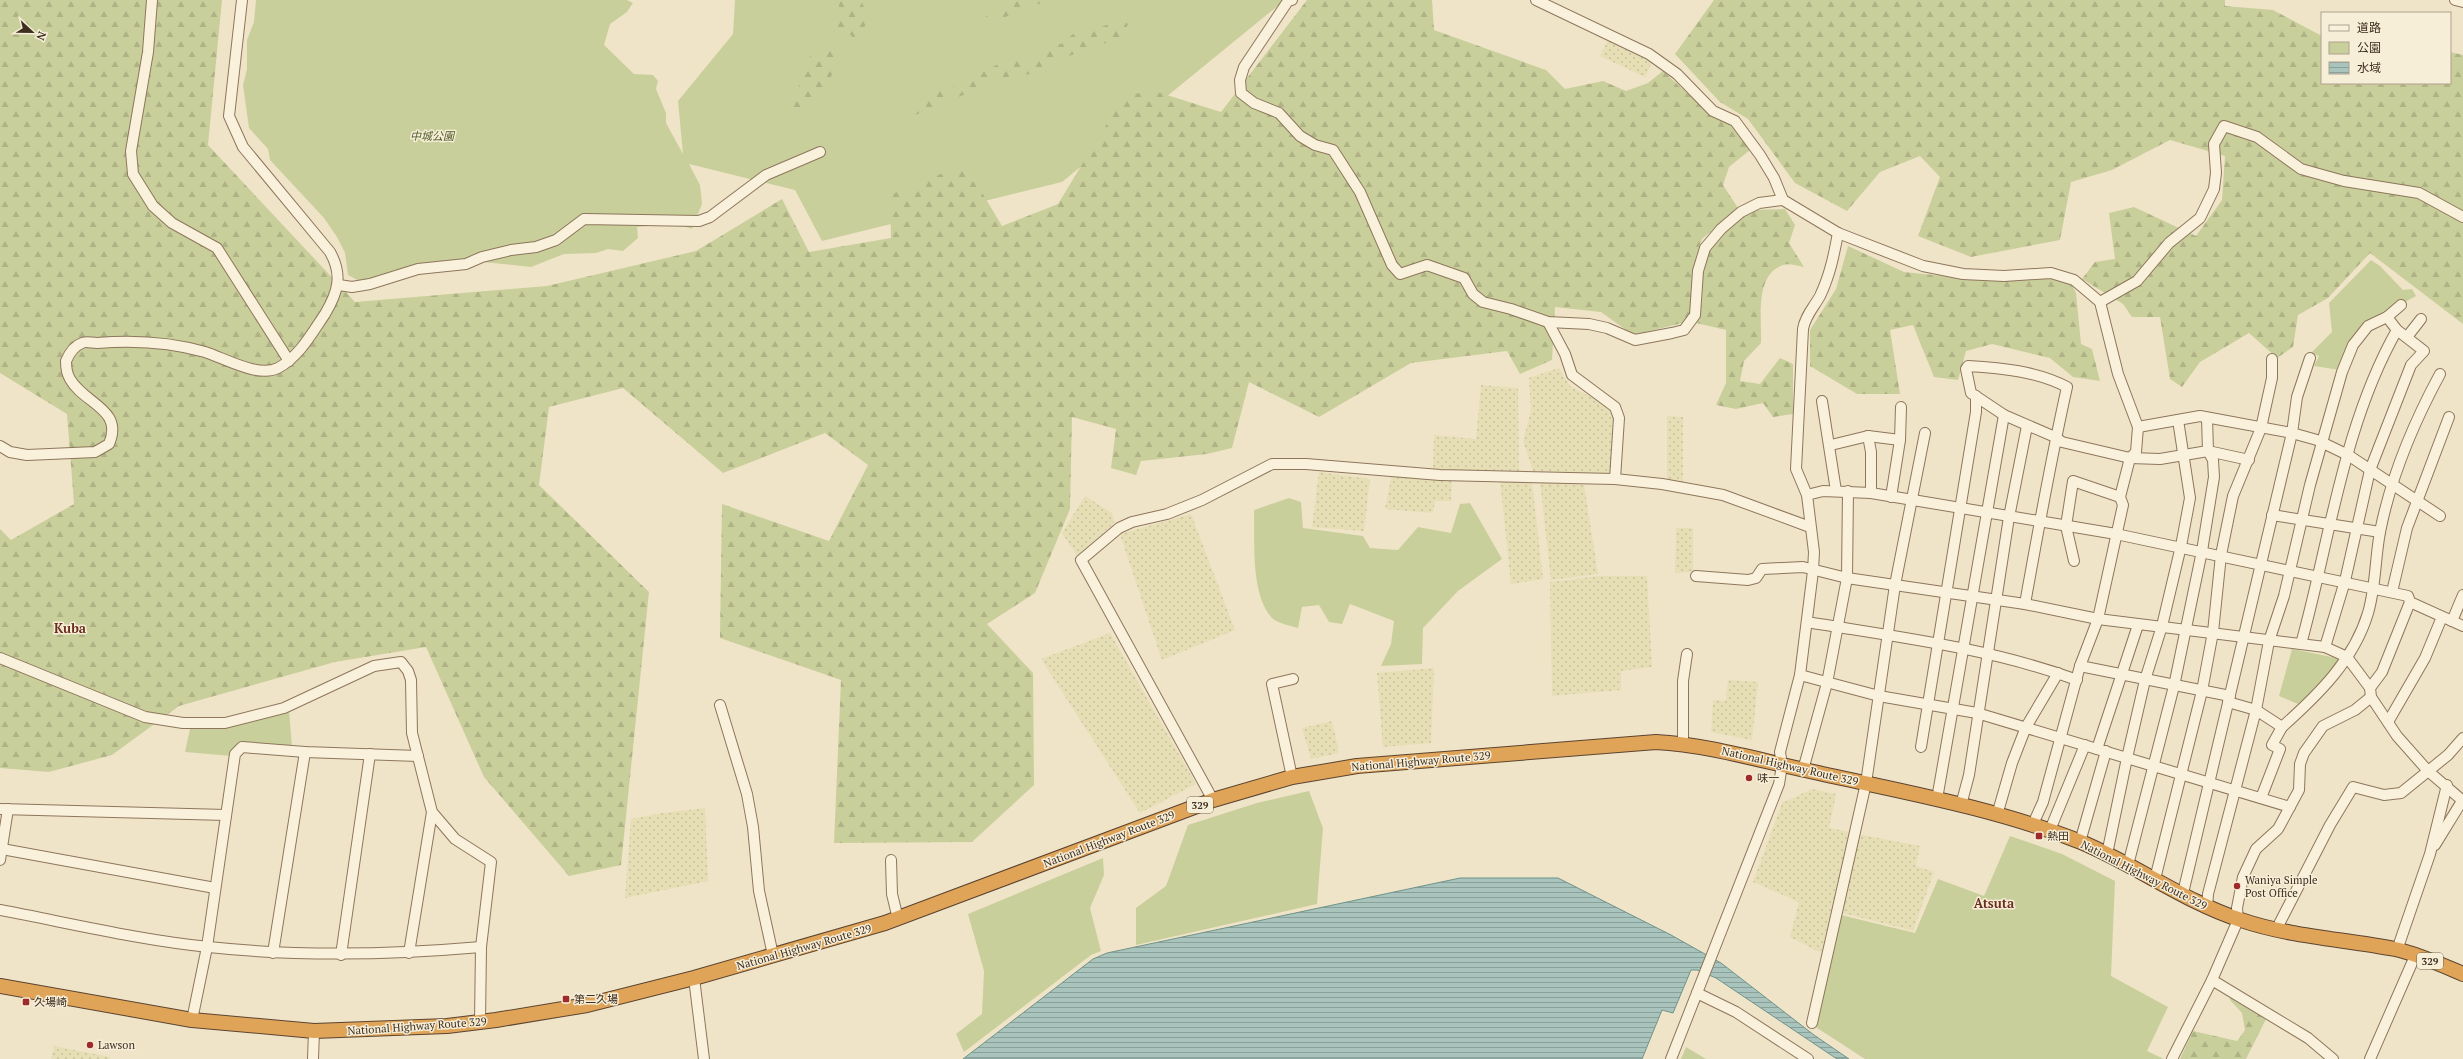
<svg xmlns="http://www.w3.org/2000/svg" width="2463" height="1059" font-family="'PT Serif','Noto Sans JP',serif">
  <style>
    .farmland { fill: url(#farmland-dots) }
    .green { fill: #c9cf9b }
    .forest { fill: url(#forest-firs) }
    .water { fill: url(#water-rules); stroke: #6f938a }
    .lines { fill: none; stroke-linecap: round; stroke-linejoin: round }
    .minor-casing { stroke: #8d765c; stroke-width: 12 }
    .highway-casing { stroke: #5b4430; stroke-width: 16 }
    .minor { stroke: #faf1dc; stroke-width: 10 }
    .highway { stroke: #e0a458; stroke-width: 14 }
    .poi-dot { fill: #9e2a2b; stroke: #f7eed8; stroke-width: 1.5 }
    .labels { text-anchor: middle; stroke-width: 3; stroke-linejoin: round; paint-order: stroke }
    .shield { fill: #f7eed8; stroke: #756857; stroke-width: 1 }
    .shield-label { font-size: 10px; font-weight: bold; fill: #3d2e20 }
    .park-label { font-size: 11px; font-style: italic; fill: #4d5a26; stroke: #f7eed8 }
    .street-label { font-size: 11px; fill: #3d2e20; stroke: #f7eed8 }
    .poi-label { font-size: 11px; fill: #3d2e20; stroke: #f7eed8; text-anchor: start }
    .quarter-label { font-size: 13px; font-weight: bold; fill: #6b2e1e; stroke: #f7eed8 }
  </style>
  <defs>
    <pattern id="farmland-dots" width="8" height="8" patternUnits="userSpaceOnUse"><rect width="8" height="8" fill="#e6deb5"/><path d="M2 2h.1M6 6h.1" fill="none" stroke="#c6bf9b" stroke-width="1.8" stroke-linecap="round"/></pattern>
    <pattern id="forest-firs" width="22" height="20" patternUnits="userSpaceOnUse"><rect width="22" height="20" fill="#c9cf9b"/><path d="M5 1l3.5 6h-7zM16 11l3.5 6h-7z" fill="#aeb285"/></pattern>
    <pattern id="water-rules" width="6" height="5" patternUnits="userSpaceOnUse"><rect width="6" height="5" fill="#a9c4bc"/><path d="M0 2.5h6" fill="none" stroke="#8ba098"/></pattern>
  </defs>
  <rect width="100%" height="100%" fill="#f0e4c8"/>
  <g class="farmland">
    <polygon points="1608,40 1652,62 1645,77 1600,56"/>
    <polygon points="1559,368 1570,386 1599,401 1613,414 1611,474 1533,471 1523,441 1531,411 1529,378"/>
    <polygon points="1481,385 1518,388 1519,471 1433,469 1434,435 1476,439"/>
    <polygon points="1667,416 1683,417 1683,484 1667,482"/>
    <polygon points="1319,472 1370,479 1364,531 1312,527"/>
    <polygon points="1392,474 1452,477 1451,501 1435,501 1433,513 1385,509"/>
    <polygon points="1500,480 1532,482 1543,579 1511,584"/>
    <polygon points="1540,482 1584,485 1598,574 1551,580"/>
    <polygon points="1085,496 1112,513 1114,523 1077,556 1062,533"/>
    <polygon points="1191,514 1235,630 1162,660 1120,534"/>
    <polygon points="1676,528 1693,528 1693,572 1675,573"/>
    <polygon points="1598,576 1647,576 1652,667 1621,671 1621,690 1552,696 1550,582"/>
    <polygon points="1110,633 1196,784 1140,813 1041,659"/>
    <polygon points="1434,668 1431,743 1383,747 1377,673"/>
    <polygon points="1728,680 1758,682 1752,740 1711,732 1713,700 1726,701"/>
    <polygon points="1332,721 1339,753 1311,759 1302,728"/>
    <polygon points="1812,789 1836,794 1829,828 1850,832 1821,953 1790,937 1799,902 1753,882 1782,803"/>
    <polygon points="705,808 708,881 625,898 631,819 662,813"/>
    <polygon points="1857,834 1920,846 1916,866 1934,872 1913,931 1839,912"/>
    <polygon points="54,1046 110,1057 110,1059 51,1059"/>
  </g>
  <g class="green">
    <polygon points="256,0 627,0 633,3 627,12 610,24 604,45 634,74 653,75 658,81 656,89 666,113 666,123 683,154 678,101 733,34 735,0 1285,0 1062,182 822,241 795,190 689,164 700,185 702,204 692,229 663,219 649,226 637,227 638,238 623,251 608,249 596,253 564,254 531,267 483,262 463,270 419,273 363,283 348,275 345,253 337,237 324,218 270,160 268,149 249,128 243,85 247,69 247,40 254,22"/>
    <polygon points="2371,260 2380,266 2403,290 2412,289 2416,296 2379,316 2340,370 2314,366 2319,356 2311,353 2332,332 2329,303"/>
    <path d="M 1289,498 L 1301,502 L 1303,528 L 1363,536 L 1370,548 L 1398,550 L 1418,527 L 1451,533 L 1460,504 L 1470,503 L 1502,559 L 1458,591 L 1423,628 L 1422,664 L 1381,666 L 1391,644 L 1394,621 L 1350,604 L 1342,624 L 1329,622 L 1319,605 L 1302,607 L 1298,628 C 1291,626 1277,623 1272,618 C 1250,594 1255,540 1254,510 Z"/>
    <polygon points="2292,649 2337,658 2340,662 2321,684 2298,704 2279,696"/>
    <polygon points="289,710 292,747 242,746 231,756 185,752 190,729"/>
    <polygon points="1309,791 1323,828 1317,904 1136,945 1136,908 1166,886 1188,825 1257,803"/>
    <polygon points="2010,836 2062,854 2115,881 2111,976 2168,1007 2147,1051 2164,1059 1865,1059 1814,1026 1841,915 1915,933 1938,879 1984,896"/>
    <polygon points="1103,858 1104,875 1090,908 1101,951 1091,955 964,1052 956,1034 982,1014 984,971 968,914"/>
    <polygon points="1686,1047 1706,1059 1681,1059"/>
  </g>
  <g class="forest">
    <polygon points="0,0 222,0 208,145 355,302 547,286 696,251 782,199 809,252 891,238 890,195 965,164 1002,226 1058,204 1123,97 1151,90 1221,112 1307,0 1432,0 1434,30 1546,70 1565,89 1603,81 1626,91 1648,83 1663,71 1709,113 1734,124 1750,150 1729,167 1723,185 1738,208 1702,239 1696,257 1692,309 1687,322 1633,335 1601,312 1555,307 1552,360 1520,374 1507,351 1411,363 1319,417 1249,382 1232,448 1207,454 1141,461 1136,475 1111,468 1116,429 1072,417 1070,509 1035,593 987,624 1033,673 1034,785 972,842 834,843 841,680 720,638 722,504 829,541 868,465 825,433 723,473 623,388 549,407 539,485 649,592 621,865 569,876 484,777 426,647 335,662 179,706 112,755 49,772 0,768 0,529 11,540 74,504 67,414 0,373"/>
    <polygon points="840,0 861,0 869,20 854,42 851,35 834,36"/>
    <path d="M 1012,0 L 1049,0 L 990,23 L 976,31 C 985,15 994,6 1012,0 Z"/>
    <polygon points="1714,0 2225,0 2225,6 2273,10 2322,36 2322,83 2450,83 2450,52 2463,55 2463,324 2370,253 2328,298 2298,315 2293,347 2277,358 2249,333 2200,362 2182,387 2170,379 2160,317 2132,317 2123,304 2082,279 2095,262 2115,259 2109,213 2134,207 2196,236 2222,200 2225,156 2170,140 2112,170 2071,182 2060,240 1971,257 1918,236 1940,177 1920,156 1880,172 1847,211 1795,183 1748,119 1720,102 1675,54"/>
    <polygon points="1120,19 1128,24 1122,37 1058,60 1043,71 994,82 913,116 906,110 926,96 961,84 998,64 1012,58 1034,57 1043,48 1061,44 1073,34 1088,33"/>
    <path d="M 833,48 L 838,50 L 842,57 C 831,78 817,102 795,113 L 792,105 L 795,97 L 812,52 Z"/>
    <path d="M 1785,209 L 1795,225 L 1789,243 L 1804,267 C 1798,266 1788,263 1783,265 C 1754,275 1762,319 1761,343 L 1744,361 L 1740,381 L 1760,384 L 1780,358 L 1793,364 L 1793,414 L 1773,417 L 1763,403 L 1736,409 L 1716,405 L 1726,383 L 1726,330 L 1696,323 L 1702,304 L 1703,269 L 1708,248 L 1751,210 Z"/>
    <polygon points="1848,246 1904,272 1944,276 2051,279 2072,285 2076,293 2081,344 2092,349 2100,381 2073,377 2050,358 1992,344 1966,351 1958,380 1934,377 1913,325 1890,330 1900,394 1857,394 1810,366 1810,330 1836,289"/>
    <polygon points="2229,994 2266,1019 2246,1059 2180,1059 2193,1031 2237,1041 2245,1030 2242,1013 2230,1000"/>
  </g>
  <polygon class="water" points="1460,878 1558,878 1671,935 1721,963 1814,1035 1849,1059 1837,1059 1716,978 1697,970 1691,970 1673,1013 1662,1010 1642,1059 963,1059 1093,959 1107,953"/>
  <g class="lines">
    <defs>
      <g id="minor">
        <polyline points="152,0 148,52 131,151 133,174 153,206 172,223 217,248 289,361"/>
        <polyline points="1292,0 1288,1 1244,67 1240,80 1241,93 1254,103 1279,113 1300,136 1315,145 1333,150 1360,192 1392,265 1400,274 1427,265 1464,278 1473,294 1483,302 1511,309 1548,322 1589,324 1607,328 1635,340 1672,333 1684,330 1695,315 1698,271 1705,248 1721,229 1741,212 1759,203 1782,200"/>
        <polyline points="1536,0 1649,54 1677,74 1713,111 1735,121 1760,155 1774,178 1783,200 1838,233 1923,266 1963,274 2004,276 2051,273 2074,280 2100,302 2118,374 2138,427 2136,452 2130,458 2120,497 2123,505 2098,619 2080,666 2043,802 2033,824"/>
        <polyline points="2455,0 2463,2"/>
        <polyline points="339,285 352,287 370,284 418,269 466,264 482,257 511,250 536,247 556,240 584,219 699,221 710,217 766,175 820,152"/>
        <polyline points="2100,302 2137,281 2169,243 2200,218 2214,189 2216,173 2214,144 2224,126 2257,137 2301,169 2344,181 2419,193 2463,217"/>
        <polyline points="1548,322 1565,354 1572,375 1615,407 1619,418 1615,479"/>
        <polyline points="2407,337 2421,319"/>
        <polyline points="1822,401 1836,491"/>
        <polyline points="2138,427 2200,416 2292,433 2317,440 2348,455 2440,516"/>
        <polyline points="1868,436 1871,452 1871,493"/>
        <polyline points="1831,445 1868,436 1900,440"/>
        <path d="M 0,446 L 10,452 L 27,455 L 95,452 L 109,444 C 124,409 84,404 70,379 C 67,374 66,367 66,361 C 69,354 74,346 82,343 C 85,341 92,343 97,343 C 133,340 170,342 205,352 C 224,358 258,378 278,368 C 299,357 312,333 325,314 C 338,292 343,275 330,252 L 243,147 L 229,116 L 242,0"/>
        <polyline points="1807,495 1823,491 1871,493 2116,534 2408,596 2410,602 2463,626"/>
        <polyline points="1891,497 1900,440 1901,407"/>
        <polyline points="2272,515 2380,532"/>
        <polyline points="2074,561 2066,526 2073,481 2120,497"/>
        <polyline points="1696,576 1748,580 1756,578 1762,569 1803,567 1847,578 2025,604 2098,619 2325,647 2347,657 2370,688 2371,697 2397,736 2428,771 2463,801"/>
        <polyline points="2392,592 2407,528 2449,417"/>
        <path d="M 2025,604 C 2038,531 2051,459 2067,387 C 2037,371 2001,368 1968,366 L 1966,369 L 1971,393 L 2004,415 L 2055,437 L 2062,442 L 2130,458 L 2160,459 L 2208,451 L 2249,460"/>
        <polyline points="2452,621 2463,595"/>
        <path d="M 1807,622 C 1897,637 1990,648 2077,680"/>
        <path d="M 2301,644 C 2330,540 2343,425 2397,330"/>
        <polyline points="2325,647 2345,581 2370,470 2411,365 2424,351 2397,330 2387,317"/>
        <polyline points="0,658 145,717 183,723 225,723 284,708 374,666 401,662 408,671 411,680 412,733 432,812 455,839 491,862 481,947 480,1022"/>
        <polyline points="2080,666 2230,696"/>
        <polyline points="1800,675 1879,696 1977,713 2290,807"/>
        <polyline points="2370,688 2382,672 2410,602"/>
        <path d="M 2228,702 L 2256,710 L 2282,727 C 2318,695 2354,660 2368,613 C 2376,586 2375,558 2380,532 C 2391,476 2413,424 2440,374"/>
        <polyline points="720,705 747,794 753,827 759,891 773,955"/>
        <polyline points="2388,722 2425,658 2442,617"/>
        <polyline points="1683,744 1683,681 1687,654"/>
        <polyline points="1921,747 1976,412 1976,396"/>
        <polyline points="2097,749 2138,625"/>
        <polyline points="1803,770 1827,683 1847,578 1848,491"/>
        <polyline points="1292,777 1272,684 1293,679"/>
        <polyline points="2261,798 2280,749 2272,745 2282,727"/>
        <polyline points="1937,799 2004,415"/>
        <polyline points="1213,800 1081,560 1119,528 1132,522 1167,514 1202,500 1272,464 1306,464 1440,475 1615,479 1662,484 1723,495 1810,527"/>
        <polyline points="1961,805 1969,775 2009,517 2027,426"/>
        <polyline points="0,809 226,815"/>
        <polyline points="1997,815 2012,763 2026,727 2058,673"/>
        <polyline points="2050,830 2085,745"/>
        <polyline points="2080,842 2106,751"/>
        <polyline points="2435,845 2462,801"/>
        <polyline points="2,849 215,888"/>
        <polyline points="2107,854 2127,758 2145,680 2162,626 2181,546 2190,498 2178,420"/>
        <polyline points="0,860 8,809"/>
        <polyline points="891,860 892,894 898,919"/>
        <polyline points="2128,865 2174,686 2202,551 2214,477 2213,460 2208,451 2207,418"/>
        <polyline points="2155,879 2202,691 2213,632 2221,555 2233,496 2261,428 2272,378 2272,359"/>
        <polyline points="2183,893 2292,433 2297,397 2310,358"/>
        <polyline points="2207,908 2208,894 2256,710 2269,641 2284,596 2310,485 2342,372 2353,345 2368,326 2387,317 2401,305"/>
        <path d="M 0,910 C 69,923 139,940 209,947 C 301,957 389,955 481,947"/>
        <polyline points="2276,930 2330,825 2353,787 2384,795 2401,793 2448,755 2463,738"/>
        <polyline points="2397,950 2430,854 2447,785"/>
        <polyline points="273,953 305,752"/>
        <polyline points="409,953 432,812"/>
        <polyline points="341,955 370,754"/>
        <polyline points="694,978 704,1059"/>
        <polyline points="2212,980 2308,1038 2333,1059"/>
        <polyline points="1697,993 1736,1012 1808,1059"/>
        <polyline points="192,1020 207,947 235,754 242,747 305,752 418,756"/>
        <polyline points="1812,1023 1866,783 1895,585 1925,433"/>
        <polyline points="313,1059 314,1031"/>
        <path d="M 1671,1059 L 1779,784 L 1782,765 L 1780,752 L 1800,675 L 1813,571 L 1814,552 L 1807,495 L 1796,469 L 1803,329 C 1805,316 1814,307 1820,296 C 1830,275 1834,255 1838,233"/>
        <polyline points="2172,1059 2212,980 2238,920 2237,908 2243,877 2256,849 2278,829 2299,790 2300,764 2304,753 2323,726 2355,710 2371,697"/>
        <polyline points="2370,1059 2415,956"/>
      </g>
      <path id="highway" d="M 0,986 L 192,1020 L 314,1031 L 447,1026 L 496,1020 L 587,1005 L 694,978 L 885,923 L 1213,800 L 1292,777 L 1357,766 L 1656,742 C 1710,745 1761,761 1814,772 C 1903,792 1995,808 2081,842 C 2136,865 2185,902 2241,920 C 2291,937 2344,939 2395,949 C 2418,954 2442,965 2463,974"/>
    </defs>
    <use href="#minor" class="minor-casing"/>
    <use href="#highway" class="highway-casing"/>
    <use href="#minor" class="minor"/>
    <use href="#highway" class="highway"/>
  </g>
  <g class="poi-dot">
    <circle cx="1749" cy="778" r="4"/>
    <rect x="2035" y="832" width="8" height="8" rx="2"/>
    <circle cx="2237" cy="886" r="4"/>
    <rect x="562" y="995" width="8" height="8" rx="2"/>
    <rect x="22" y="998" width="8" height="8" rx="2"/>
    <circle cx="90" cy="1045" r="4"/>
  </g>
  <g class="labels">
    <g class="shield">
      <rect x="1187" y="797" width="26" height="16" rx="3"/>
      <rect x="2417" y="953" width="26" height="16" rx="3"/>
    </g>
    <g class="shield-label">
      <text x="1200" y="809">329</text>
      <text x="2430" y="965">329</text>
    </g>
    <g class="park-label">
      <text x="432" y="140">中城公園</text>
    </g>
    <g class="street-label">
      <text transform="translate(1421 761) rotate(-5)" y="4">National Highway Route 329</text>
      <text transform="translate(1790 766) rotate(13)" y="4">National Highway Route 329</text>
      <text transform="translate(1109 839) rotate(-21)" y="4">National Highway Route 329</text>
      <text transform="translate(2144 875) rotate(27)" y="4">National Highway Route 329</text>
      <text transform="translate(804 947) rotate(-16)" y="4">National Highway Route 329</text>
      <text transform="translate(417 1026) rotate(-4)" y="4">National Highway Route 329</text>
    </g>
    <g class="poi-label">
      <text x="1757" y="782">味一</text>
      <text x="2047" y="840">熱田</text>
      <text x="2245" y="884">Waniya Simple<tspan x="2245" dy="13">Post Office</tspan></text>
      <text x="574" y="1003">第二久場</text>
      <text x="34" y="1006">久場崎</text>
      <text x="98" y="1049">Lawson</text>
    </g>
    <g class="quarter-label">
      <text x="70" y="633">Kuba</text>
      <text x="1994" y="908">Atsuta</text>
    </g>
  </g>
  <rect x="2321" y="12" width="130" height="72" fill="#f7eed8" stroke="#ada18e"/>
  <rect x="2329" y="25" width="20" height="6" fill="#faf1dc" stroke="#ada18e"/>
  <text x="2357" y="32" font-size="12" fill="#3d2e20">道路</text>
  <rect x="2329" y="42" width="20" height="12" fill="#c9cf9b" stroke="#ada18e"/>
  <text x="2357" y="52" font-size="12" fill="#3d2e20">公園</text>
  <rect x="2329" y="62" width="20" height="12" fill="url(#water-rules)" stroke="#ada18e"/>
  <text x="2357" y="72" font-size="12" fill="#3d2e20">水域</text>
  <g transform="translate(32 32) rotate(112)" stroke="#f7eed8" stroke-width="3" paint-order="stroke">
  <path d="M0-3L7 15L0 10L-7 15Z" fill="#3d2e20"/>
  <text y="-6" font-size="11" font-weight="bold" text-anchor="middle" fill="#3d2e20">N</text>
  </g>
</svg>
